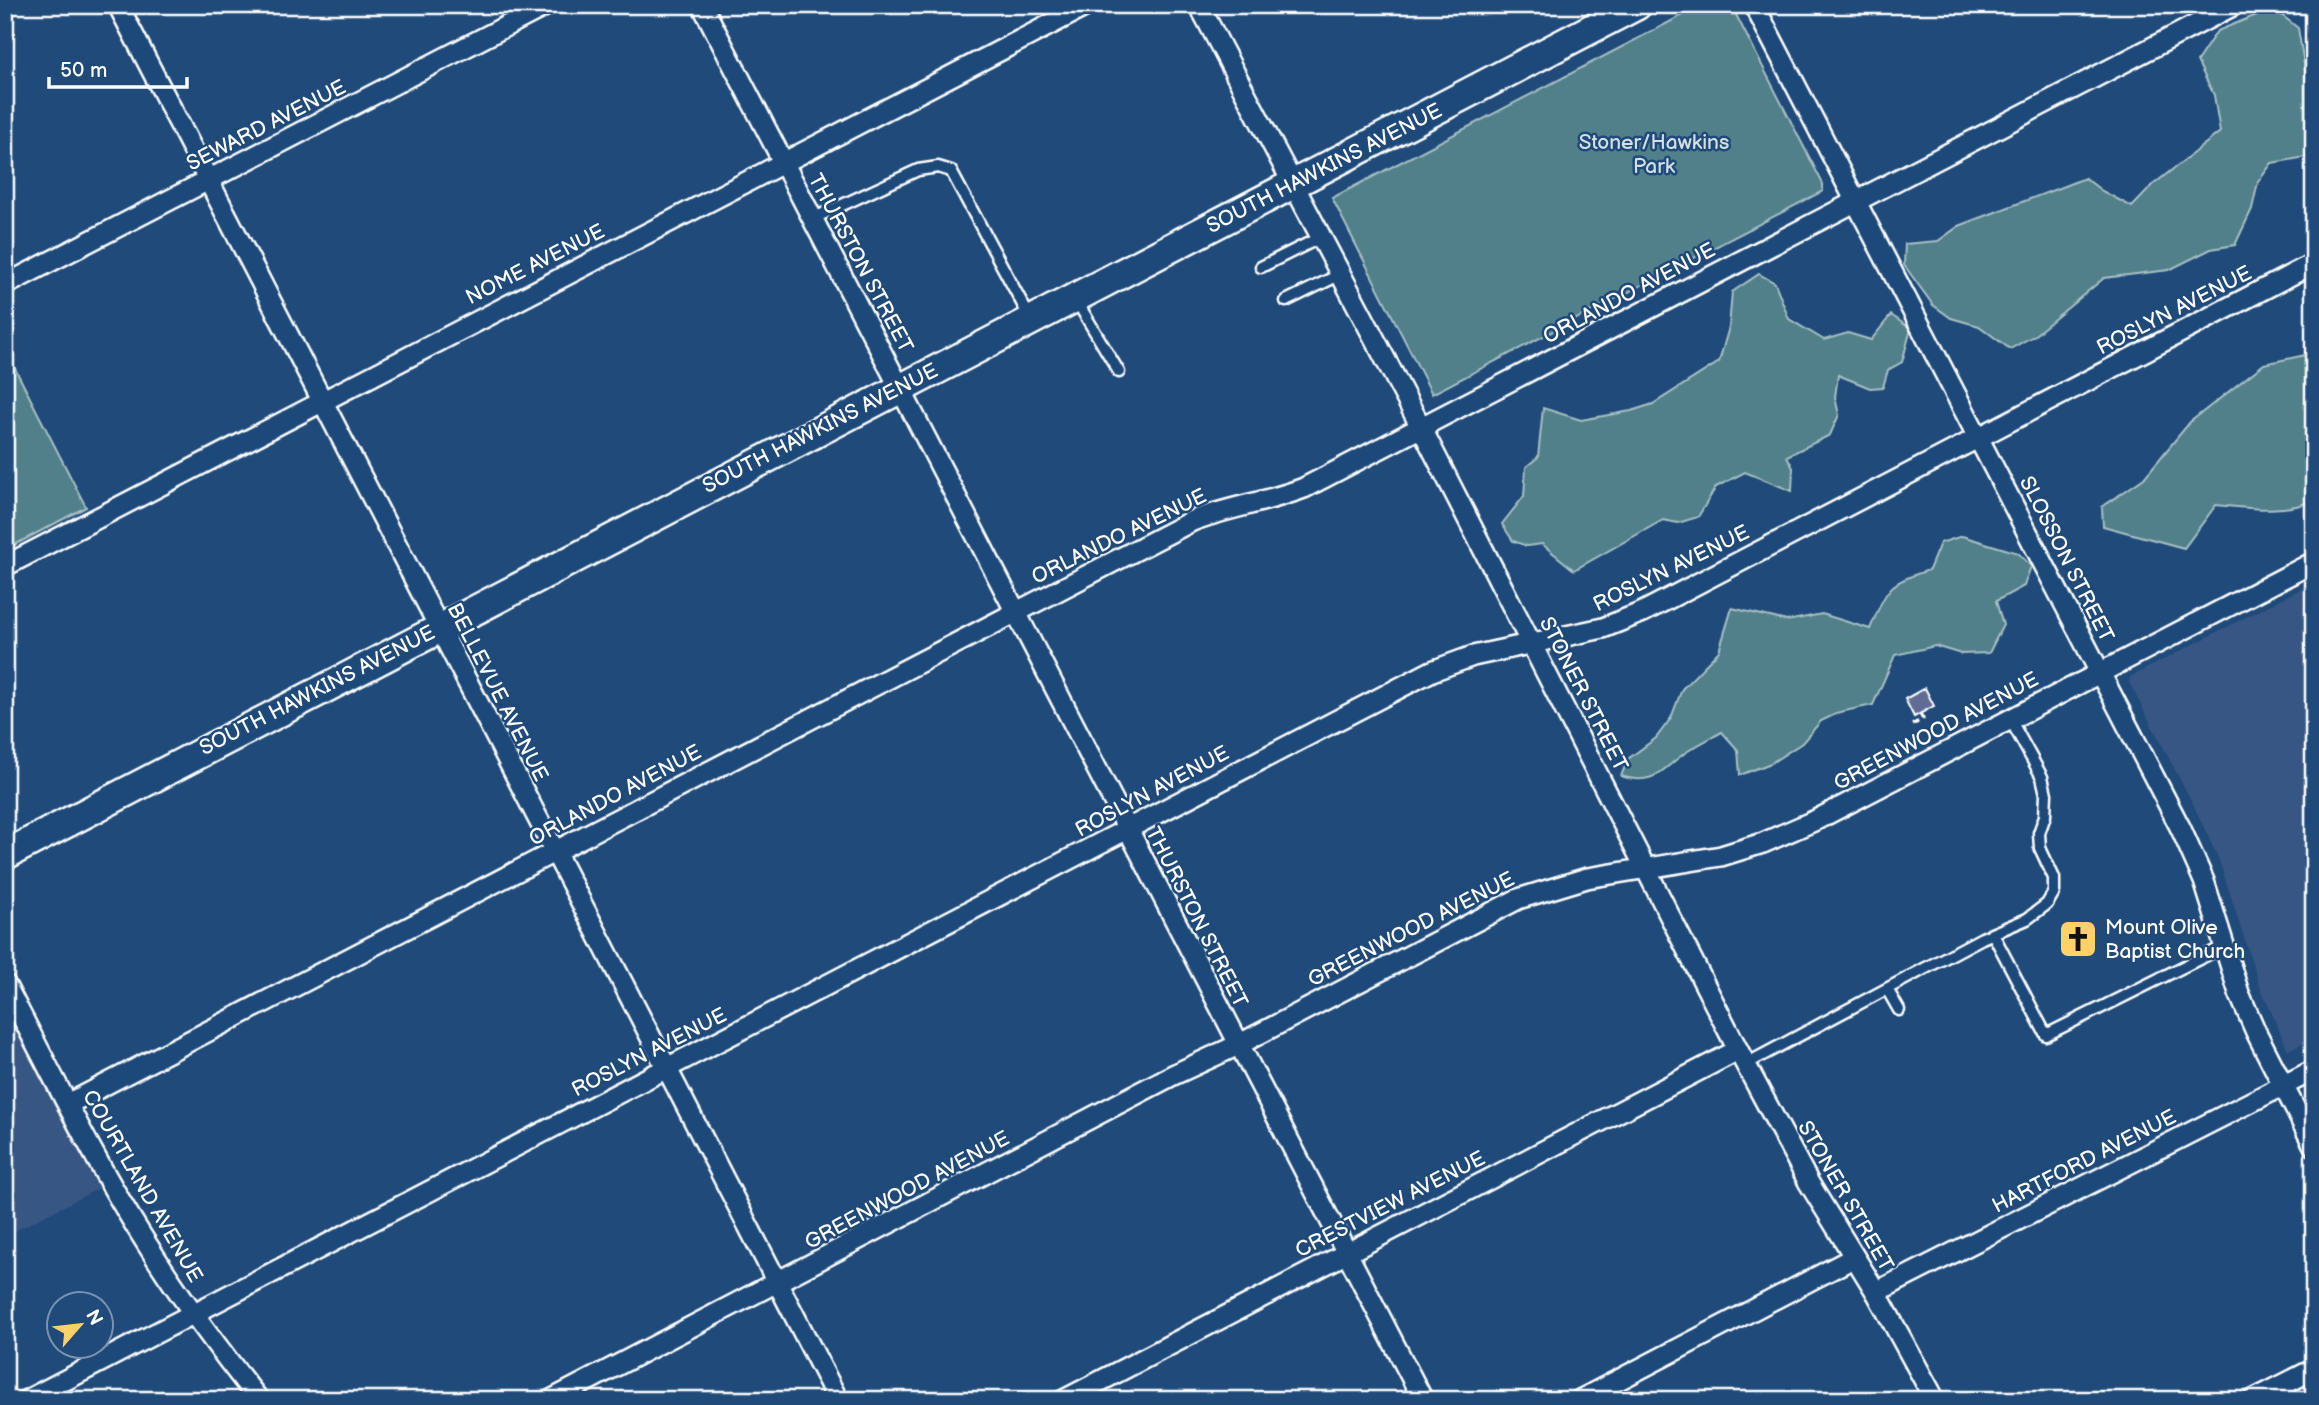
<svg xmlns="http://www.w3.org/2000/svg" width="2319" height="1405" font-family="'Balsamiq Sans',sans-serif">
  <style>
    .built { fill: #375784 }
    .green { fill: #51808a; stroke: #a8c0c4; stroke-width: 2 }
    .building { fill: #616c95; stroke: #fff; stroke-width: 2 }
    .lines { fill: none; stroke-linecap: round; stroke-linejoin: round }
    .lane-casing { stroke: #fff; stroke-width: 15 }
    .street-casing { stroke: #fff; stroke-width: 24 }
    .secondary-casing { stroke: #fff; stroke-width: 33 }
    .path { stroke: #fff; stroke-width: 3.5; stroke-dasharray: 7 5; stroke-linecap: butt }
    .lane { stroke: #1f4a7a; stroke-width: 10 }
    .street { stroke: #1f4a7a; stroke-width: 19 }
    .secondary { stroke: #1f4a7a; stroke-width: 28 }
    .labels { text-anchor: middle; stroke-width: 5; stroke-linejoin: round; paint-order: stroke }
    .street-label { font-size: 21px; fill: #fff; stroke: #1f4a7a }
    .park-label { font-size: 21px; fill: #d4dfe2; stroke: #1f4a7a }
    .poi-label { font-size: 21px; fill: #fff; stroke: #1f4a7a; text-anchor: start }
  </style>
  <rect width="100%" height="100%" fill="#1f4a7a"/>
  <filter id="ink" filterUnits="userSpaceOnUse"><feTurbulence type="fractalNoise" baseFrequency=".0143" numOctaves="2"/><feDisplacementMap in="SourceGraphic" scale="14" xChannelSelector="R" yChannelSelector="G"/><feConvolveMatrix kernelMatrix="1 2 1 2 8 2 1 2 1" color-interpolation-filters="sRGB"/></filter>
  <g filter="url(#ink)">
    <g class="built">
      <polygon points="2314,582 2314,1038 2288,1050 2259,984 2219,860 2194,806 2129,682 2130,677"/>
      <polygon points="5,984 111,1182 5,1236"/>
    </g>
    <g class="green">
      <polygon points="1702,5 1731,5 1823,184 1823,191 1432,394 1332,198"/>
      <polygon points="2279,13 2298,28 2306,76 2314,96 2314,152 2311,156 2272,163 2258,182 2252,209 2235,245 2211,249 2169,270 2104,278 2035,335 2010,349 1979,326 1951,318 1933,305 1904,265 1905,244 1938,241 1959,226 2085,178 2102,191 2132,207 2154,184 2220,132 2214,95 2197,61 2217,31 2259,14"/>
      <polygon points="1759,274 1775,283 1789,319 1824,340 1848,333 1871,340 1891,315 1911,329 1902,362 1888,370 1883,387 1870,388 1838,375 1835,397 1839,415 1830,435 1787,456 1793,468 1792,491 1745,472 1716,487 1698,517 1678,523 1663,520 1574,570 1542,544 1527,546 1513,541 1502,524 1524,496 1526,467 1538,457 1543,408 1581,420 1631,411 1653,404 1719,362 1729,327 1732,292"/>
      <polygon points="5,349 86,507 5,550"/>
      <path d="M 2314,353 L 2314,500 C 2284,514 2247,508 2216,505 L 2184,548 L 2103,526 L 2102,507 L 2144,478 L 2190,422 L 2264,364 Z"/>
      <path d="M 1962,536 L 2018,553 L 2031,566 L 2024,586 L 1996,601 L 2003,625 L 1989,653 L 1961,654 L 1935,646 L 1895,655 L 1873,705 L 1840,712 L 1821,721 L 1802,743 L 1771,763 L 1740,775 L 1738,750 L 1722,732 C 1711,738 1699,744 1688,751 C 1662,768 1656,787 1621,776 L 1628,759 L 1656,738 L 1671,718 L 1682,689 L 1719,651 L 1732,608 L 1787,621 L 1822,614 L 1870,629 C 1887,589 1886,583 1929,570 L 1940,543 Z"/>
    </g>
    <polygon class="building" points="1925,688 1934,706 1914,717 1905,699"/>
    <g class="lines">
      <defs>
        <g id="lane">
          <polyline points="812,219 918,170 938,167 951,171 1030,318"/>
          <polyline points="1261,267 1321,237"/>
          <polyline points="1076,300 1119,372"/>
          <polyline points="1286,301 1341,274"/>
          <polyline points="1993,934 2046,1035 2225,946"/>
          <polyline points="1887,989 1899,1010"/>
          <polyline points="1746,1064 1982,938 2027,919 2047,904 2054,892 2054,878 2040,848 2039,833 2045,816 2046,794 2042,777 2010,719"/>
        </g>
        <g id="street">
          <polyline points="118,5 838,1400"/>
          <polyline points="702,5 1423,1400"/>
          <polyline points="1199,5 1421,427 1738,1050 1809,1183 1876,1292 1935,1400"/>
          <polyline points="1754,5 2181,829 2204,881 2239,993 2256,1032 2314,1146"/>
          <polyline points="5,285 547,5"/>
          <polyline points="5,566 1088,5"/>
          <path d="M 5,984 C 52,1074 97,1167 152,1252 C 185,1304 221,1352 259,1400"/>
          <path d="M 68,1104 L 1192,521 C 1229,507 1268,502 1304,488 L 2234,5"/>
          <polyline points="1876,1292 2314,1070"/>
          <polyline points="27,1400 1432,671 1473,656 1603,628 1643,612 2314,263"/>
          <polyline points="551,1400 1173,1075 1238,1045 1518,899 1587,878 1721,856 1763,843 1816,820 2314,562"/>
          <polyline points="1064,1400 1738,1050"/>
          <polyline points="1580,1400 1853,1258"/>
          <polyline points="2253,1400 2314,1369"/>
        </g>
        <polyline id="secondary" points="5,855 1637,5"/>
      </defs>
      <use href="#lane" class="lane-casing"/>
      <use href="#street" class="street-casing"/>
      <use href="#secondary" class="secondary-casing"/>
      <polyline class="path" points="1912,725 1923,719 1920,714"/>
      <use href="#lane" class="lane"/>
      <use href="#street" class="street"/>
      <use href="#secondary" class="secondary"/>
    </g>
  </g>
  <defs>
    <symbol id="church-square" viewBox="-11 -11 22 22"><rect x="-9" y="-9" width="18" height="18" rx="4" fill="#ffd166" stroke="#1f4a7a"/><path d="M-1.2-6h2.4v3.5h3.3v2.4h-3.3V6h-2.4V-.1h-3.3v-2.4h3.3Z" fill="#111"/></symbol>
  </defs>
  <g fill-rule="evenodd">
    <use href="#church-square" x="2056" y="917" width="44" height="44"/>
  </g>
  <g class="labels">
    <g class="street-label">
      <text transform="translate(266 125) rotate(-27)" y="7">SEWARD AVENUE</text>
      <text transform="translate(1324 168) rotate(-27)" y="7">SOUTH HAWKINS AVENUE</text>
      <text transform="translate(861 263) rotate(62)" y="7">THURSTON STREET</text>
      <text transform="translate(535 264) rotate(-27)" y="7">NOME AVENUE</text>
      <text transform="translate(1629 293) rotate(-28)" y="7">ORLANDO AVENUE</text>
      <text transform="translate(2174 310) rotate(-27)" y="7">ROSLYN AVENUE</text>
      <text transform="translate(820 428) rotate(-27)" y="7">SOUTH HAWKINS AVENUE</text>
      <text transform="translate(1119 536) rotate(-26)" y="7">ORLANDO AVENUE</text>
      <text transform="translate(2067 559) rotate(63)" y="7">SLOSSON STREET</text>
      <text transform="translate(1671 568) rotate(-26)" y="7">ROSLYN AVENUE</text>
      <text transform="translate(317 690) rotate(-27)" y="7">SOUTH HAWKINS AVENUE</text>
      <text transform="translate(498 692) rotate(63)" y="7">BELLEVUE AVENUE</text>
      <text transform="translate(1584 694) rotate(63)" y="7">STONER STREET</text>
      <text transform="translate(1936 731) rotate(-28)" y="7">GREENWOOD AVENUE</text>
      <text transform="translate(1152 791) rotate(-28)" y="7">ROSLYN AVENUE</text>
      <text transform="translate(615 795) rotate(-28)" y="7">ORLANDO AVENUE</text>
      <text transform="translate(1197 917) rotate(63)" y="7">THURSTON STREET</text>
      <text transform="translate(1411 929) rotate(-27)" y="7">GREENWOOD AVENUE</text>
      <text transform="translate(649 1052) rotate(-27)" y="7">ROSLYN AVENUE</text>
      <text transform="translate(2084 1161) rotate(-27)" y="7">HARTFORD AVENUE</text>
      <text transform="translate(143 1186) rotate(60)" y="7">COURTLAND AVENUE</text>
      <text transform="translate(907 1190) rotate(-28)" y="7">GREENWOOD AVENUE</text>
      <text transform="translate(1846 1196) rotate(60)" y="7">STONER STREET</text>
      <text transform="translate(1390 1204) rotate(-27)" y="7">CRESTVIEW AVENUE</text>
    </g>
    <g class="park-label">
      <text x="1654" y="149">Stoner/Hawkins<tspan x="1654" dy="24">Park</tspan></text>
    </g>
    <g class="poi-label">
      <text x="2105" y="934">Mount Olive<tspan x="2105" dy="24">Baptist Church</tspan></text>
    </g>
  </g>
  <rect width="2319" height="1405" fill="none" stroke="#1f4a7a" stroke-width="28"/>
  <rect x="14" y="14" width="2291" height="1377" fill="none" stroke="#fff" stroke-width="2.5" filter="url(#ink)"/>
  <g transform="translate(80 1325) rotate(62)"><circle r="33" fill="#1f4a7a" stroke="#7992af" stroke-width="2"/>
  <path d="M0-5L12 26L0 18L-12 26Z" fill="#ffd166"/>
  <text y="-10" font-size="19" font-weight="bold" text-anchor="middle" fill="#ffffff">N</text>
  </g>
  <path d="M49 77v10h138v-10" fill="none" stroke="#ffffff" stroke-width="3.5"/>
  <text x="60" y="77" font-size="21" fill="#ffffff" stroke="#1f4a7a" stroke-width="5" paint-order="stroke">50 m</text>
</svg>
